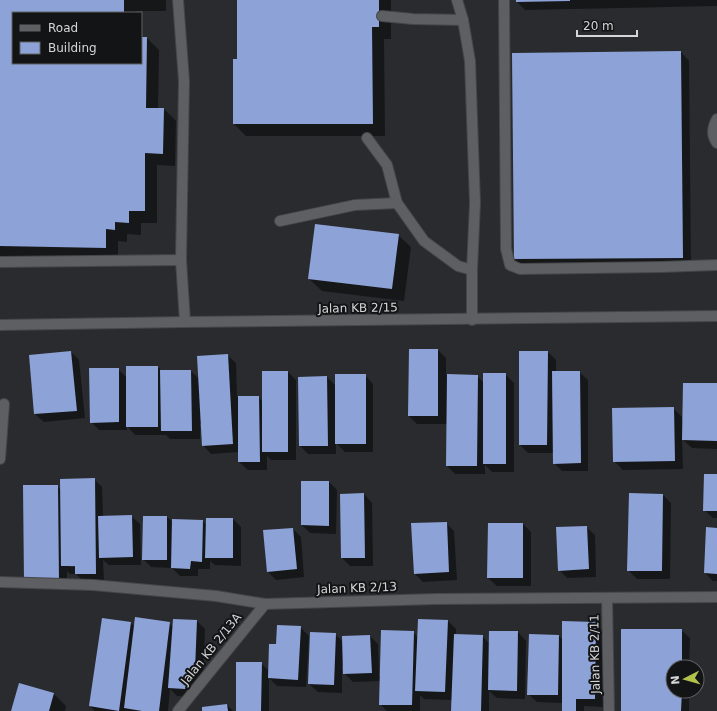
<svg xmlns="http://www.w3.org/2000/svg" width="717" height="711" font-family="'DejaVu Sans',sans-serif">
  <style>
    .shadow { fill: #0007; fill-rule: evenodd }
    .building { fill: #8da3d8 }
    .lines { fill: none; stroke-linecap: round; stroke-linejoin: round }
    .minor-casing { stroke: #454649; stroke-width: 12 }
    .minor { stroke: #5d5f63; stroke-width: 10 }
    .labels { text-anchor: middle; stroke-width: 4; stroke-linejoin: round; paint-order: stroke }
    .street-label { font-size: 12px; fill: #d5d6d8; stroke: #131415 }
  </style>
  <rect width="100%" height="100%" fill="#2a2b2f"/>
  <g class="shadow">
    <polygon points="0,0 166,0 166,11 136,11 136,13 13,13 13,63 141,63 141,37 143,38 147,38 159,50 158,109 164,109 176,121 175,166 157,165 157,223 141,223 141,235 127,234 127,242 118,241 118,260 0,258"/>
    <polygon points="238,0 391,0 391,39 384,39 385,136 246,136 234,124 238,61"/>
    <polygon points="517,0 717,0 717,6 525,10 517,2"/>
    <polygon points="681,52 689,61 691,266 523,267 515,259"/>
    <polygon points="398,235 411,247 404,301 322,291 309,279"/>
    <polygon points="410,350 438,350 446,358 446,375 477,376 484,383 505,374 514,383 514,472 492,472 485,465 485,474 455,474 447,466 447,424 417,424 409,416"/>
    <polygon points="71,352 79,360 85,418 44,422 35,414"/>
    <polygon points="548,352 556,360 556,372 579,372 588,380 588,471 562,471 554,463 554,453 528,453 520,445"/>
    <polygon points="227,355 236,363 237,397 258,397 263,402 288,372 296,380 296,460 271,460 267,456 267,470 248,470 239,462 239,452 211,454 203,445 201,424 200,424 200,439 170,439 166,435 135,435 127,426 127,430 99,430 91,422 118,369 127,378 158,367 162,371 191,371 199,379"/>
    <polygon points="365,375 373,384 373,452 345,452 336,443 336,454 308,454 300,446 327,377 336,386"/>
    <polygon points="717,384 717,449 692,448 682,439 683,469 623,470 614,461 673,408 682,417 682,422 684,422"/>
    <polygon points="717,475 717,518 713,518 704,510"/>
    <path d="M 94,479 L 102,487 L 103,517 L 131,516 L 140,524 L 141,565 L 109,565 L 103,560 L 104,582 L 84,582 L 76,574 L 70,574 L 67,571 L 67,589 L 33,589 L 25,581 L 57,486 L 61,490 ZM 69,565 L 80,565 L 80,567 L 69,567 Z"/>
    <polygon points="302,482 329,482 337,490 336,534 310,533 302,525"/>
    <polygon points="364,494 372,503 373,566 350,566 342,558"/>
    <polygon points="663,495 671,503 670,579 637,579 628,570"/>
    <polygon points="144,517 167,517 173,522 203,521 207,525 233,519 241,527 241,566 215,565 210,561 210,569 198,569 198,576 180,576 172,568 151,567 143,559"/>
    <polygon points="446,523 454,531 457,580 423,582 415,574"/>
    <polygon points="523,524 531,532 531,586 497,586 488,578"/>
    <polygon points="586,527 595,535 596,577 567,578 559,570"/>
    <polygon points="293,529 301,537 304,577 276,580 268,572"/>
    <polygon points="717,529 717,581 713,581 705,573"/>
    <polygon points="103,619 131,623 135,627 169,623 173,627 174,620 197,621 205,629 203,679 194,697 177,696 170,689 168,711 95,711 90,706"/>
    <polygon points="448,621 456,629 456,635 482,636 489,643 518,632 526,641 525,699 497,698 489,691 489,711 452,711 453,700 424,699 420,695 420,711 387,711 380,704 381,681 353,682 344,673 344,665 342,665 342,693 318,692 309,684 335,634 343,642 370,636 378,644 379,676 381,676 413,632 418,637"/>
    <polygon points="595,623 603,631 603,707 584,706 584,711 563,711 563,703 537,702 528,694 559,636 563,640"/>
    <polygon points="300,627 309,636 306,687 277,686 269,678 269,711 237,711 261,663 269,671"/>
    <polygon points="681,630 690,638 689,667 673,667 673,691 689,691 689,711 622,711"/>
    <polygon points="19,684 54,694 66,706 65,711 12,711"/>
    <polygon points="227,705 233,711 203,711"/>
  </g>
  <g class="building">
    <polygon points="0,0 124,0 124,13 13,13 13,63 141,63 141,37 147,37 146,108 164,108 163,154 145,153 145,211 129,211 129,223 115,222 115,230 106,229 106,248 0,246"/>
    <polygon points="237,0 379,0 379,27 372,27 373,124 233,124 233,59 237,59"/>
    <polygon points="516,0 570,0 570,1 516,2"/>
    <polygon points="681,51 683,258 514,259 512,53"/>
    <polygon points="315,224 399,234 392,289 308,279"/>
    <polygon points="409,349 438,349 438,416 408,416"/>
    <polygon points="71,351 77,411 34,414 29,355"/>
    <polygon points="519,351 548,351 547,445 519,445"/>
    <polygon points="228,354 233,444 202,446 197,356"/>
    <rect x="126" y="366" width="32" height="61"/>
    <polygon points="89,368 119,368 119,422 90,423"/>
    <polygon points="160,370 191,370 192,431 161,431"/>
    <rect x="262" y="371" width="26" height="81"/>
    <polygon points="552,371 580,371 581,463 553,464"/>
    <rect x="483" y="373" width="23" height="91"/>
    <rect x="335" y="374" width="31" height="70"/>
    <polygon points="447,374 478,375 477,466 446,466"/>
    <polygon points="327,376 328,446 299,446 298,377"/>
    <polygon points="683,383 717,383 717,441 682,440"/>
    <polygon points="238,396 259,396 260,462 238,462"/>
    <polygon points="674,407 675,461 613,462 612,408"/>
    <polygon points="704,474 717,474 717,511 703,511"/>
    <polygon points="95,478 96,574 75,574 75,566 61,566 60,479"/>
    <polygon points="301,481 329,481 329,526 301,525"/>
    <polygon points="23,485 58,485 59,581 24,581"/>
    <polygon points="364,493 365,558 341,558 340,494"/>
    <polygon points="629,493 663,494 662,571 627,571"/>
    <polygon points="132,515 133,557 99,558 98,516"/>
    <polygon points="143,516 167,516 167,560 142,560"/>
    <polygon points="206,518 233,518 233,558 205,558"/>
    <polygon points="172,519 203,520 202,562 191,561 190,569 171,568"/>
    <polygon points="447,522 449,572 414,574 411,523"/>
    <polygon points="488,523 523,523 523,578 487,578"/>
    <polygon points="587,526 589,569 558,571 556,527"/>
    <polygon points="706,527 717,528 717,574 704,573"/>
    <polygon points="293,528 297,569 267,572 263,530"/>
    <polygon points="135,617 170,622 159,711 142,711 124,708"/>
    <polygon points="102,618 131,622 119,711 89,706"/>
    <polygon points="173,619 197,620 195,670 185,689 168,688"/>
    <polygon points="418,619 448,620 445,692 415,691"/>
    <polygon points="562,621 596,622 595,699 576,699 576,711 562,711"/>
    <polygon points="277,625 301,626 298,680 268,678 269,644 276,644"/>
    <polygon points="621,629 682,629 682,667 673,667 673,691 682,691 681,711 621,711"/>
    <polygon points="381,630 414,631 412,705 379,705"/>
    <polygon points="489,631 518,631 517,691 488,690"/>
    <polygon points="310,632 336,633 334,685 308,684"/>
    <polygon points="454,634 483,635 481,711 451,711"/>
    <polygon points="529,634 559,635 558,695 527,695"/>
    <polygon points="370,635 372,673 343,674 342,636"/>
    <polygon points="236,662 262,662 261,711 236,711"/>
    <polygon points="19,683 54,693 49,711 11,711"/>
    <polygon points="227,704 228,711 202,711 202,707"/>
  </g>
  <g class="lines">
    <defs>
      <g id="minor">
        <polyline points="178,0 184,81 181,260 185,322"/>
        <polyline points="457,0 463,20 470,61 475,203 472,270 472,320"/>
        <polyline points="504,0 506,249 510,265 520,269 661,267 717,265"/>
        <polyline points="382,16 413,19 463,20"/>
        <path d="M 717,119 C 713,126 711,135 717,143"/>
        <polyline points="367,138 387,165 397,203 424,241 458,266 472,270"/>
        <polyline points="280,221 355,205 397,203"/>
        <polyline points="0,262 181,260"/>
        <polyline points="0,325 185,322 717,316"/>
        <polyline points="0,459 4,404"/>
        <polyline points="0,582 93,585 216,596 265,604 436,599 717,597"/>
        <polyline points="607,598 609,711"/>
        <polyline points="178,711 265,604"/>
      </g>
    </defs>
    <use href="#minor" class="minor-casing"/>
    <use href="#minor" class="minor"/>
  </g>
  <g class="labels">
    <g class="street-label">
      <text transform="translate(358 308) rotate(-1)" y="4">Jalan KB 2/15</text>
      <text transform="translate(357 588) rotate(-2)" y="4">Jalan KB 2/13</text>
      <text transform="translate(211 649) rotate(-51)" y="4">Jalan KB 2/13A</text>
      <text transform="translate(595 654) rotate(-91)" y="4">Jalan KB 2/11</text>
    </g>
  </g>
  <rect x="12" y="12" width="130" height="52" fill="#131415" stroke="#616263"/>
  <rect x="20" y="25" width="20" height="6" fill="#5d5f63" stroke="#616263"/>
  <text x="48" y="32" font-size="12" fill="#d5d6d8">Road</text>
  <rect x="20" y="42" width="20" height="12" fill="#8da3d8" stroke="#616263"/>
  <text x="48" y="52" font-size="12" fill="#d5d6d8">Building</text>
  <g transform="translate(685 679) rotate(264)"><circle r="19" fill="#131415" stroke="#616263"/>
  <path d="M0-3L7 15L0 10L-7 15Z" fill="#b3c24b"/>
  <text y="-6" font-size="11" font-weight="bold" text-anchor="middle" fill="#d5d6d8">N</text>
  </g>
  <path d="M577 30v6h60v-6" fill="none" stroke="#d5d6d8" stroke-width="2"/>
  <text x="583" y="30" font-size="12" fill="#d5d6d8" stroke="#131415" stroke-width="3" paint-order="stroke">20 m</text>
</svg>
